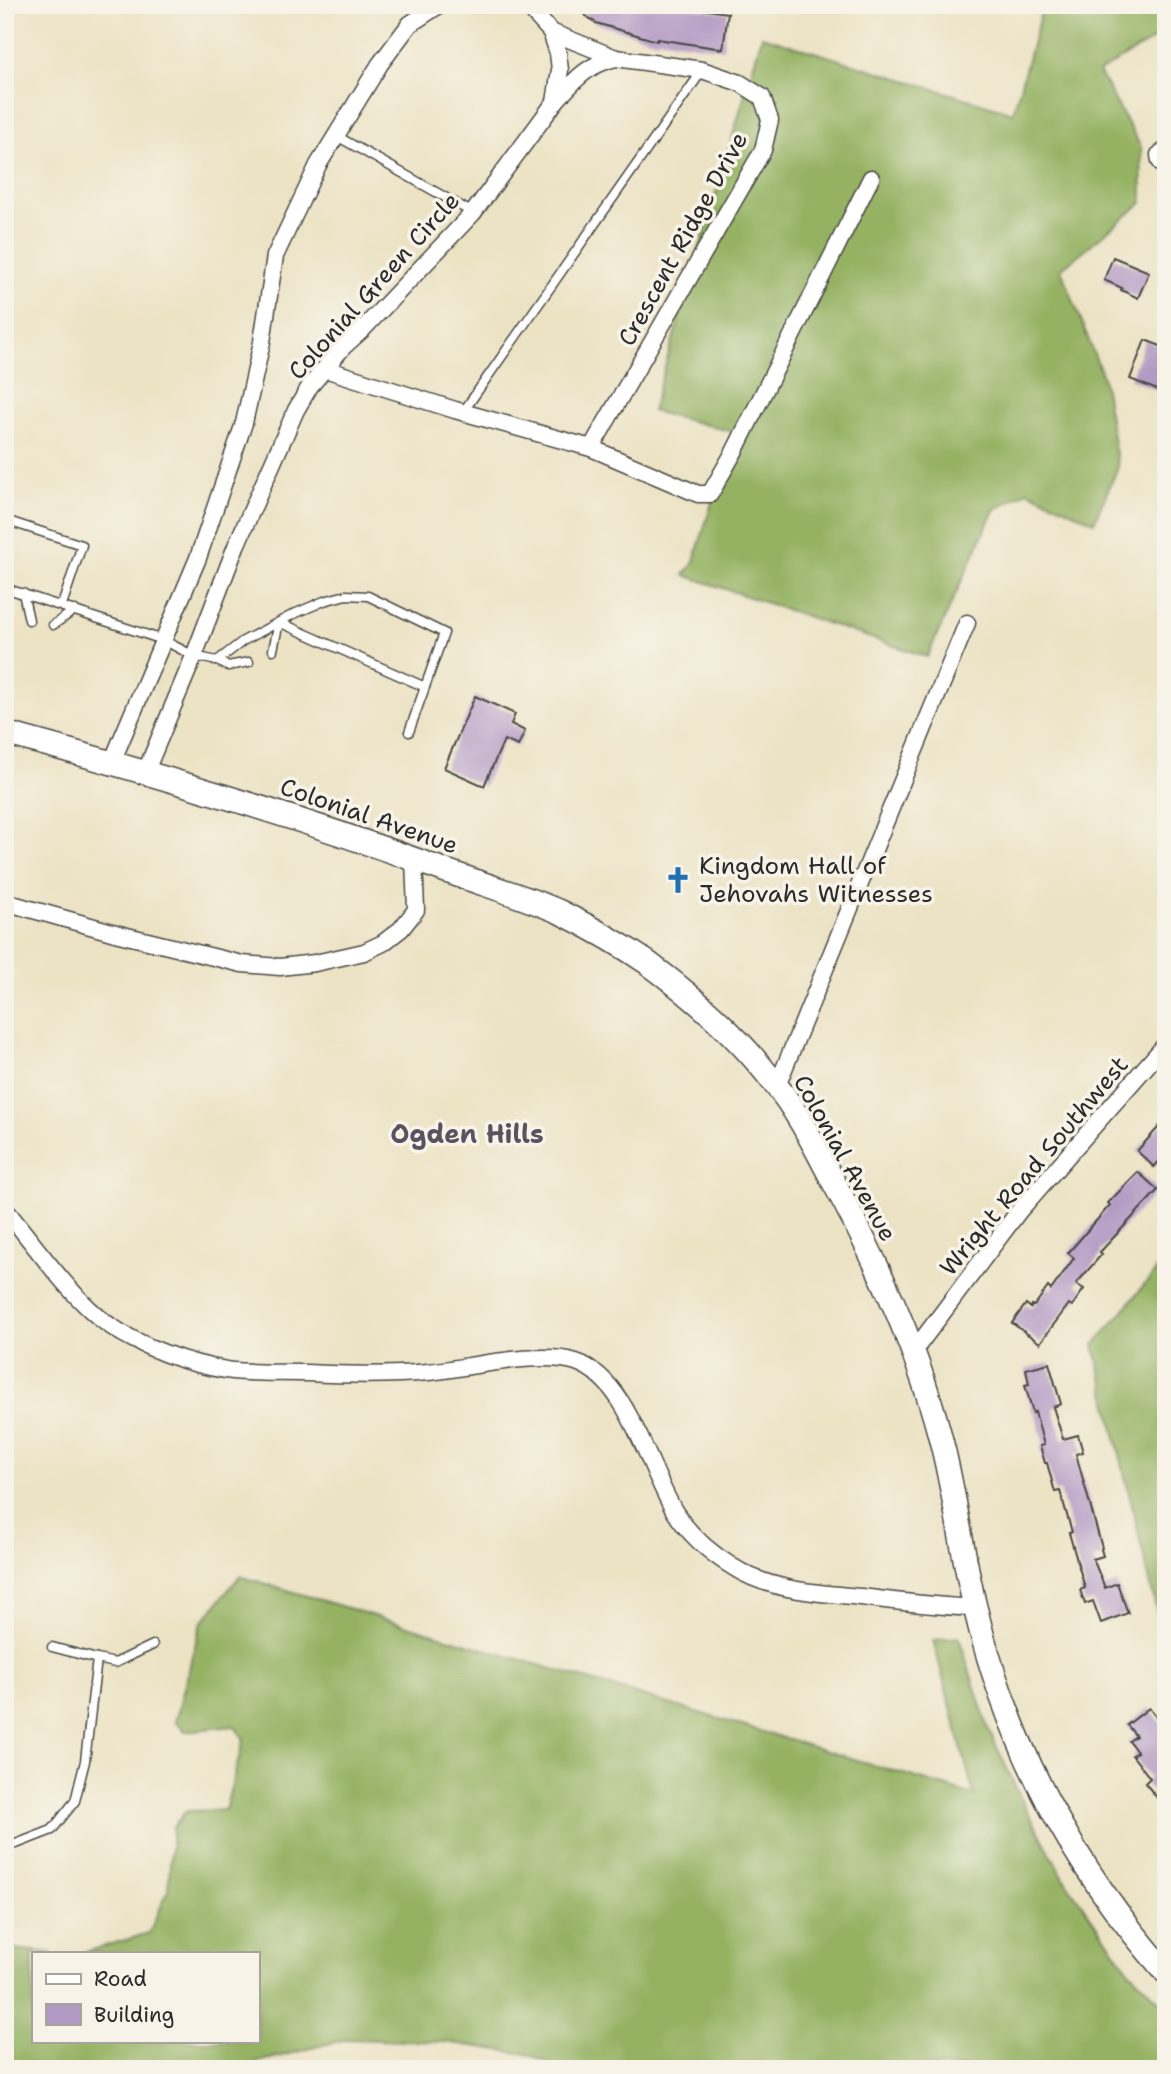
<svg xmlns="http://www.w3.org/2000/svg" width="1171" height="2074" font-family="'Shantell Sans',sans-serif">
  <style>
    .forest { fill: #95b264; stroke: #606e48; stroke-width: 2 }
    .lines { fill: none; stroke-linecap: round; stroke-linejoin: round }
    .stream { stroke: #5cb2d9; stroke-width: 5 }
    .building { fill: #b29ac4 }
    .lane-casing { stroke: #484742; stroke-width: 11 }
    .street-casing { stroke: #484742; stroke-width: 19 }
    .secondary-casing { stroke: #484742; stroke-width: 26 }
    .lane { stroke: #fff; stroke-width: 8 }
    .street { stroke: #fff; stroke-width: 16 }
    .secondary { stroke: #fff; stroke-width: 23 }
    .labels { text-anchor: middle; stroke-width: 7; stroke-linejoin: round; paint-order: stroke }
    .street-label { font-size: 24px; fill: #2b2b2b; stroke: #f7f3e8 }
    .poi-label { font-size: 24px; fill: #2b2b2b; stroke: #f7f3e8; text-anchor: start }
    .neighbourhood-label { font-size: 26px; font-weight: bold; fill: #5a5261; stroke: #f7f3e8 }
  </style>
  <rect width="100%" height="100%" fill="#f7f3e8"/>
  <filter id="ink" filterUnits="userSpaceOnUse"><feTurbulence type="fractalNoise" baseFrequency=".0143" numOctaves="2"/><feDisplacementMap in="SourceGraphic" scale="14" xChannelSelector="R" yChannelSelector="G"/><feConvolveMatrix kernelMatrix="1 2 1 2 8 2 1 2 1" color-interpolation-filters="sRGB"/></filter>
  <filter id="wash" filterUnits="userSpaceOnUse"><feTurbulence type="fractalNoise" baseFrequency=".00686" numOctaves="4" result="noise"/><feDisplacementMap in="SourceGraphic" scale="28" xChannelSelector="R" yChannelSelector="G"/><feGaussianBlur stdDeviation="1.57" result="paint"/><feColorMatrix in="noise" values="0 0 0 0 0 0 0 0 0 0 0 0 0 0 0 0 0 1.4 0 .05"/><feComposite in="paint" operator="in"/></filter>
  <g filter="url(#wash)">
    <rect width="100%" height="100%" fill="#ece3c5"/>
    <g class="forest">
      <polygon points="1043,5 1166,5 1166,32 1099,72 1141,147 1142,203 1061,269 1103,377 1118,467 1094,522 1028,491 994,510 927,657 684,575 693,564 734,432 652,411 762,36 1013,113"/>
      <polygon points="1166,1259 1166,1650 1094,1345"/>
      <polygon points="240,1576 974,1795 933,1640 959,1637 987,1726 1020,1797 1066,1882 1128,1969 1166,2008 1166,2069 1021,2069 1017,2067 566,2069 527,2054 445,2042 347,2039 254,2063 239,2069 5,2069 5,1948 52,1953 33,1953 33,2041 257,2041 257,1953 82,1953 149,1933 168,1891 173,1827 186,1811 225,1810 244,1739 234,1726 185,1731 175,1722 201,1623"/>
    </g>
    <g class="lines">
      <g class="stream">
        <polyline points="286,2069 301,2066 325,2069"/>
        <polyline points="365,2069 385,2063 459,2069"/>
      </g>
    </g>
    <g id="blocks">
      <g class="building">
        <polygon points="571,5 674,5 728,13 723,49 657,39 657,41 596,23"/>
        <polygon points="1113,257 1149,272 1138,298 1121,290 1122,288 1104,280"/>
        <polygon points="1145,340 1166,348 1166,383 1162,392 1130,379"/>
        <polygon points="475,696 515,714 511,724 525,731 518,746 504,740 484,786 444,768"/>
        <polygon points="1166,1119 1166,1154 1154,1167 1137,1151"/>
        <polygon points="1138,1172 1158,1190 1100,1252 1102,1254 1076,1284 1084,1289 1072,1306 1069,1304 1040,1343 1012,1323 1026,1304 1031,1308 1032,1305 1034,1306 1048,1287 1051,1290 1074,1258 1068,1253 1110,1205 1108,1203"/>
        <polygon points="1049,1363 1061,1404 1053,1407 1063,1439 1078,1435 1083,1452 1076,1454 1102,1548 1101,1549 1103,1556 1093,1559 1105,1588 1117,1583 1128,1613 1101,1623 1093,1601 1085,1604 1080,1590 1085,1588 1069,1533 1072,1532 1060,1491 1055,1492 1047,1463 1045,1463 1040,1446 1044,1445 1035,1412 1033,1413 1025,1385 1029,1384 1026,1369"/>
        <polygon points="1149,1708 1166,1730 1166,1809 1145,1783 1150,1778 1132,1755 1137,1752 1129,1741 1136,1736 1127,1725"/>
      </g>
    </g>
  </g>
  <g filter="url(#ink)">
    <use href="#blocks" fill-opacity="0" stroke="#484742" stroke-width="2"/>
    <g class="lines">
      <defs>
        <g id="lane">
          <polyline points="335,135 473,213"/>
          <polyline points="463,412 702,71"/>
          <polyline points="5,520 82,545 62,605"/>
          <polyline points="5,588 163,640 194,656 217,661 243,641 294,614 324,601 346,595 368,596 444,633 425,687 279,622 273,650"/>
          <polyline points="23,593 29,620"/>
          <polyline points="53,625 75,610"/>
          <polyline points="217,661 228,666 249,662"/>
          <polyline points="409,732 425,687"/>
          <polyline points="97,1659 115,1663 153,1645"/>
          <polyline points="5,1844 16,1844 52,1830 75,1801 85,1761 97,1659 52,1647"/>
        </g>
        <g id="street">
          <polyline points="551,32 616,58 702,70 740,83 762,97 770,120 763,150 591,448"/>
          <path d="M 555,102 C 575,80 586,65 616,58"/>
          <polyline points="1166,150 1159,155 1160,161 1166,169"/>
          <polyline points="325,369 455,410 591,448 698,494 710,494 734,452 871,178"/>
          <polyline points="112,762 198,558 244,423 262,342 275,256 318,165 380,64 410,24 439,5"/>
          <polyline points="145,773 194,656 236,546 296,410 310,386 343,347 363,329 473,213 555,102 560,70 558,53 551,32 531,10 522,5"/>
          <polyline points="5,902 119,934 242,964 280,967 315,963 364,952 383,943 401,929 416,910 414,859"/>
          <polyline points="777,1086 967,623"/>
          <path d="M 5,1209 C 34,1244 72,1299 109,1325 C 141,1347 188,1364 226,1370 C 252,1374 280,1372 307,1373 C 347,1375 388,1376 428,1372 C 467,1368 541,1350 576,1362 C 628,1379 648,1468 675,1512 C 689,1534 710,1553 733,1567 C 770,1591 818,1593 861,1597 C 899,1602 937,1606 975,1608"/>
          <polyline points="913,1352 1019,1211 1166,1044"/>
        </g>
        <path id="secondary" d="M 5,733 C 152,773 296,816 438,868 C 478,883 521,895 560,912 C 588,926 622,945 648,963 C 694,997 740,1038 775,1084 C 798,1112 815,1147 832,1179 C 879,1265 921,1356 944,1452 C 956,1503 963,1556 975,1607 C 1007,1742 1073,1868 1166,1972"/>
      </defs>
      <use href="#lane" class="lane-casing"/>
      <use href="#street" class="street-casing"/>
      <use href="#secondary" class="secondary-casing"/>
      <use href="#lane" class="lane"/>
      <use href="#street" class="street"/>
      <use href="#secondary" class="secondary"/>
    </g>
  </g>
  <defs>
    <symbol id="church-bare" viewBox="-9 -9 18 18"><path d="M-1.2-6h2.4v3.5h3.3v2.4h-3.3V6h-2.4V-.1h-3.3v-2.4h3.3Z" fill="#1f6fb2" stroke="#f7f3e8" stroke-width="2.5" paint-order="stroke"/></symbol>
  </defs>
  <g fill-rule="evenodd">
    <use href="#church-bare" x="659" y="861" width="38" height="38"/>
  </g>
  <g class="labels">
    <g class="street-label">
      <text transform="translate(683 239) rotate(-61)" y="8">Crescent Ridge Drive</text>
      <text transform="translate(374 286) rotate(-48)" y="8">Colonial Green Circle</text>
      <text transform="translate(369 816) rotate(19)" y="8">Colonial Avenue</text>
      <text transform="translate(845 1158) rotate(61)" y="8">Colonial Avenue</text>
      <text transform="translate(1034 1166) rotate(-50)" y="8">Wright Road Southwest</text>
    </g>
    <g class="poi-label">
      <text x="699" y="874">Kingdom Hall of<tspan x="699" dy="28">Jehovahs Witnesses</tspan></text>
    </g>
    <g class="neighbourhood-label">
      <text x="467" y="1143">Ogden Hills</text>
    </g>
  </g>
  <rect width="1171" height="2074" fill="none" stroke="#f7f3e8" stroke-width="28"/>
  <rect x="32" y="1952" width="228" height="91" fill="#f7f3e8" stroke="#a5a39c" stroke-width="2"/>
  <rect x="46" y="1974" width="35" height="10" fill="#ffffff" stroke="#a5a39c" stroke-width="2"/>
  <text x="94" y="1986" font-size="21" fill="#2b2b2b">Road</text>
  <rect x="46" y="2004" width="35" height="21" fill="#b29ac4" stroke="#a5a39c" stroke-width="2"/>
  <text x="94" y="2022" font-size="21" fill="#2b2b2b">Building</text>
</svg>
